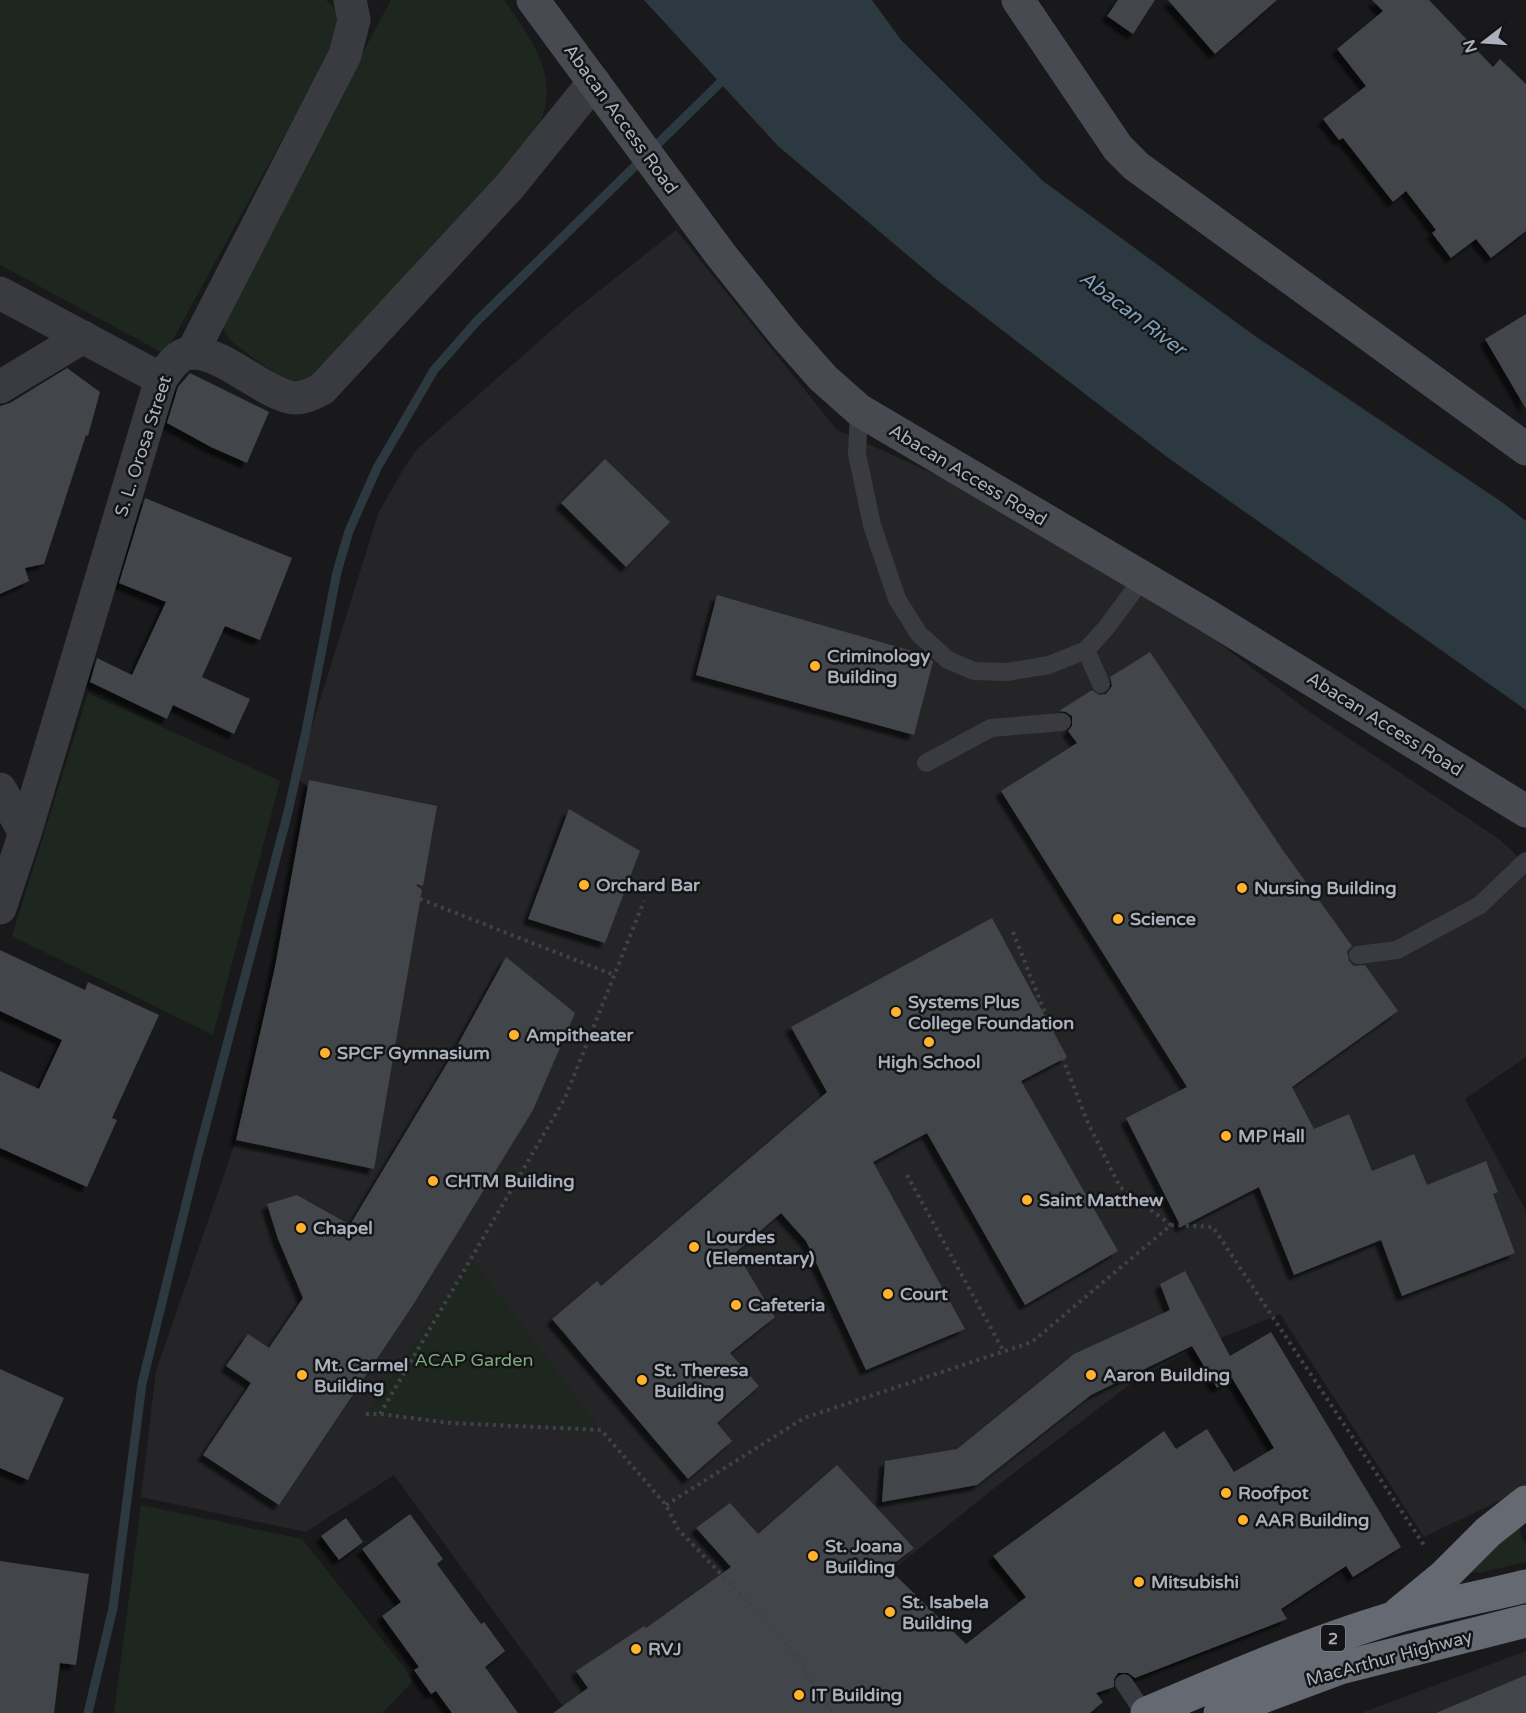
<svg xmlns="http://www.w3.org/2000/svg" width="1526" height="1713" font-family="'Varela Round',sans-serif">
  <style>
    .built { fill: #252528 }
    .green { fill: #1e271f }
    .water { fill: #2d3941 }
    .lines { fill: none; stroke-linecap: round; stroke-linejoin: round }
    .stream { stroke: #2d3941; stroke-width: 9 }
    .building { fill: #434448; filter: url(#shadow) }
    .path { stroke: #3f4248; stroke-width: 4; stroke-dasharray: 3 4.5; stroke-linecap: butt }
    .lane { stroke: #393b41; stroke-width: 18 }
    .street { stroke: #393b41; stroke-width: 33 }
    .secondary { stroke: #474a51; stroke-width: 33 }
    .highway { stroke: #656972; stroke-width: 33 }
    .poi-dot { fill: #ffb22d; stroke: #141416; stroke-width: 2 }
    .labels { text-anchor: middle; stroke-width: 5; stroke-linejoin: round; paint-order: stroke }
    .shield { fill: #141416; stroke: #7d818a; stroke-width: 1.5 }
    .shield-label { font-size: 16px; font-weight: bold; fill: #aab0bc }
    .street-label { font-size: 18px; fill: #aab0bc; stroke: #141416 }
    .poi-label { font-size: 18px; font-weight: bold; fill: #aab0bc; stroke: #141416; text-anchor: start }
    .park-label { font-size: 18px; fill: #7fa980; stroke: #141416 }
    .water-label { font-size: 20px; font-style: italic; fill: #7ea0ba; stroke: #141416 }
  </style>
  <defs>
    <filter id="shadow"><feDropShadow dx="-5.5" dy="5.5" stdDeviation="1.5" flood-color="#0009"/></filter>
  </defs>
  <rect width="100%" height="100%" fill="#19191b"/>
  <g class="built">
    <polygon points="676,230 837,430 1088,543 1311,713 1499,839 1526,864 1526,1057 1465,1099 1526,1211 1526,1488 1424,1537 1280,1314 1192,1350 1137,1379 997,1486 850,1604 568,1713 394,1475 306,1532 141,1497 156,1371 236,1140 275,967 308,787 296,777 378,514 401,473 417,449 571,313"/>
    <polygon points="1526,1651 1526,1713 1361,1713"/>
  </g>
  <g class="green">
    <polygon points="0,0 326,0 334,8 340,20 330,52 165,354 0,265"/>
    <path d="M 391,0 L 504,0 C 532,41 562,76 538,128 C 534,138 528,147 522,157 L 311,380 C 302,382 296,382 288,379 C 275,374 232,345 226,334 C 222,327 223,319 224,311 Z"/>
    <polygon points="88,693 280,781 213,1035 12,936"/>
    <polygon points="472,1258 601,1430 366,1414"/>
    <polygon points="141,1505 302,1539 414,1680 382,1713 114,1713"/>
    <polygon points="1519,1522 1522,1538 1526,1544 1526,1562 1478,1573 1471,1572"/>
  </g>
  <polygon class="water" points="644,0 872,0 901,40 1043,181 1255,336 1503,503 1526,521 1526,710 1167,457 937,280 778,146"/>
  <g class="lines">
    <polyline class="stream" points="88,1713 113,1608 142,1384 197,1159 288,812 306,731 337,572 349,531 377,468 434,370 477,321 727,76"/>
  </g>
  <g class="building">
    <polygon points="1118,0 1155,0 1133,34 1107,16"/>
    <polygon points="1168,0 1277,0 1215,54"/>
    <polygon points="1372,0 1429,0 1493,67 1500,59 1526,84 1526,231 1491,258 1476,239 1451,258 1432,233 1436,230 1406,191 1393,202 1343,138 1339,140 1323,119 1366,86 1337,49 1383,11"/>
    <polygon points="1526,314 1526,409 1485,339"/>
    <polygon points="67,368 100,392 88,436 86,435 44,564 25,568 29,581 0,594 0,406 10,403"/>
    <polygon points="190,373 269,412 247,463 211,447 167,423 178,387"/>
    <polygon points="605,459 670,522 626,567 561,503"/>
    <polygon points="145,498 292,558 260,640 225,626 202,677 250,699 234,734 173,705 167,719 90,682 97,658 132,675 166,602 119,583"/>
    <polygon points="717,595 926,655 933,662 914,735 696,675"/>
    <polygon points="1150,652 1282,849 1352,946 1347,951 1349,961 1354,966 1365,965 1398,1011 1292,1087 1314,1129 1349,1114 1372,1171 1414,1154 1427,1185 1486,1161 1498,1192 1493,1194 1515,1253 1402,1296 1381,1240 1294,1275 1259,1187 1181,1227 1126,1118 1187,1087 1001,791 1077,743 1068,731 1072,726 1072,716 1066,712 1059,711 1092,690 1099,695 1106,694 1112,686 1110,677"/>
    <polygon points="309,780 437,806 423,886 415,884 422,890 374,1169 236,1140 275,967"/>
    <polygon points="569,809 640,851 605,943 528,919"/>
    <polygon points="992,918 1067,1057 1021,1081 1118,1251 1025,1305 927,1133 873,1162 965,1329 866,1370 806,1241 781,1213 736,1252 775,1317 730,1353 759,1386 717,1423 732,1441 688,1479 552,1319 597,1281 601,1286 827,1092 791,1027"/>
    <polygon points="0,950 85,990 88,982 159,1015 112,1118 117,1120 87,1187 0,1148 0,1071 39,1089 62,1040 0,1011"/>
    <polygon points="506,957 575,1013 533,1110 413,1305 279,1505 203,1455 251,1383 226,1366 248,1334 269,1348 303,1298 278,1239 267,1204 297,1195 350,1225 451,1057"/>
    <polygon points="1185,1271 1230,1356 1271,1332 1401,1547 1353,1577 1346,1566 1281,1609 1287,1619 1135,1678 1128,1673 1118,1673 1114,1679 1114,1687 1096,1693 1103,1702 1090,1713 553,1713 588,1688 576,1671 644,1626 646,1628 731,1567 696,1528 730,1503 758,1534 837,1465 914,1548 888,1568 966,1644 1026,1597 993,1556 1164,1431 1176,1449 1207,1429 1234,1472 1274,1448 1232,1378 1217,1388 1192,1346 1091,1395 977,1485 882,1502 885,1461 957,1449 1074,1354 1170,1310 1160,1284"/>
    <polygon points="0,1369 64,1398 28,1480 0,1468"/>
    <polygon points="410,1514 443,1559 437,1564 481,1624 484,1622 505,1651 485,1667 518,1713 452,1713 436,1691 431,1694 414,1670 419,1667 382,1616 401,1602 362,1549"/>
    <polygon points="346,1518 363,1542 339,1560 321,1536"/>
    <polygon points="0,1561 89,1574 76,1665 60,1663 54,1713 0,1713"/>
    <polygon points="1526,1675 1526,1713 1436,1713"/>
  </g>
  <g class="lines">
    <g class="path">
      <polyline points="420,899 614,975"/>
      <polyline points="1013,932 1088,1123 1120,1187 1171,1225"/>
      <polyline points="907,1175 1004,1352"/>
      <polyline points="366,1414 380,1414 450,1423 601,1430 666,1505 678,1529 793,1650 832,1713"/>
      <polyline points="380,1414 565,1098 644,901"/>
      <polyline points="666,1505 804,1418 1032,1342 1171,1225 1213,1227 1426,1548"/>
    </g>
    <g class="lane">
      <polyline points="859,410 857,454 872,525 897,599 919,634 948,660 974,671 1007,672 1049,665 1086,650 1106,628 1143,578"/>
      <polyline points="1086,650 1101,684"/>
      <polyline points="926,763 991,728 1062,722"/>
      <polyline points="1358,955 1397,950 1480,905 1526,861"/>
      <polyline points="1124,1683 1144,1713"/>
    </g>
    <g class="street">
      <polyline points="0,293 161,379"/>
      <polyline points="192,353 345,55 354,20 350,0"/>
      <polyline points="0,387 83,337"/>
      <polyline points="0,789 25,833"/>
      <path d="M 0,908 L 25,833 L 161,379 C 167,371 173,360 183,355 C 214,342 264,396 295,398 C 305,398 314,393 322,389 L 509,187 L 594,82"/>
    </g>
    <g class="secondary">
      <polyline points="533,0 721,255 785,335 823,378 859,410 1203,613 1526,811"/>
      <polyline points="1018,0 1118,148 1136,166 1526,449"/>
    </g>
    <g class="highway">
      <polyline points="1399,1613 1444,1576 1488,1532 1526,1502"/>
      <path d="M 1147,1713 C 1227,1679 1309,1643 1393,1618 C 1437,1605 1482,1597 1526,1586"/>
      <polyline points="1220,1713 1340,1668 1526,1621"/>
    </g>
  </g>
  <g class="poi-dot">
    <circle cx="815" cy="666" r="6"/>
    <circle cx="584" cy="885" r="6"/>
    <circle cx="1242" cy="888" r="6"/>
    <circle cx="1118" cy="919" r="6"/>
    <circle cx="896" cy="1012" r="6"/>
    <circle cx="514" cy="1035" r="6"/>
    <circle cx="929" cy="1042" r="6"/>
    <circle cx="325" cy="1053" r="6"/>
    <circle cx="1226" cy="1136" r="6"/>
    <circle cx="433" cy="1181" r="6"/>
    <circle cx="1027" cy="1200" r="6"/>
    <circle cx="301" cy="1228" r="6"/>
    <circle cx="694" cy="1247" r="6"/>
    <circle cx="888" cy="1294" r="6"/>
    <circle cx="736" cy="1305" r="6"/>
    <circle cx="302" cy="1375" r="6"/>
    <circle cx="1091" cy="1375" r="6"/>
    <circle cx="642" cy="1380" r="6"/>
    <circle cx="1226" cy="1493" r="6"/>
    <circle cx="1243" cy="1520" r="6"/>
    <circle cx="813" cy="1556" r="6"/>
    <circle cx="1139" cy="1582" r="6"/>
    <circle cx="890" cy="1612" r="6"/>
    <circle cx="636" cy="1649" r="6"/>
    <circle cx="799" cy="1695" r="6"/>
  </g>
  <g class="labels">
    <rect class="shield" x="1321" y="1625" width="24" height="26" rx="4.5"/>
    <g class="shield-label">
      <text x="1333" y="1644">2</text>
    </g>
    <g class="street-label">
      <text transform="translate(621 119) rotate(54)" y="6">Abacan Access Road</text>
      <text transform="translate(143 446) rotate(-72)" y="6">S. L. Orosa Street</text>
      <text transform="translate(968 475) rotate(31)" y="6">Abacan Access Road</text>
      <text transform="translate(1385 724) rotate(32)" y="6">Abacan Access Road</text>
      <text transform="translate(1389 1658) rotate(-15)" y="6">MacArthur Highway</text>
    </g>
    <g class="poi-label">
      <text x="827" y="662">Criminology<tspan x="827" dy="21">Building</tspan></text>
      <text x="596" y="891">Orchard Bar</text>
      <text x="1254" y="894">Nursing Building</text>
      <text x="1130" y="925">Science</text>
      <text x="908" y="1008">Systems Plus<tspan x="908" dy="21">College Foundation</tspan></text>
      <text x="526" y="1041">Ampitheater</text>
      <text x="337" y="1059">SPCF Gymnasium</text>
      <text x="929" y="1068" text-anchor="middle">High School</text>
      <text x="1238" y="1142">MP Hall</text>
      <text x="445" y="1187">CHTM Building</text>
      <text x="1039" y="1206">Saint Matthew</text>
      <text x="313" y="1234">Chapel</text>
      <text x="706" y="1243">Lourdes<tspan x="706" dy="21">(Elementary)</tspan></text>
      <text x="900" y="1300">Court</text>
      <text x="748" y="1311">Cafeteria</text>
      <text x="314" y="1371">Mt. Carmel<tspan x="314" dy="21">Building</tspan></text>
      <text x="654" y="1376">St. Theresa<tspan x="654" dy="21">Building</tspan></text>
      <text x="1103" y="1381">Aaron Building</text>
      <text x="1238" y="1499">Roofpot</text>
      <text x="1255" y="1526">AAR Building</text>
      <text x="825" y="1552">St. Joana<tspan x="825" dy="21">Building</tspan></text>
      <text x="1151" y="1588">Mitsubishi</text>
      <text x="902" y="1608">St. Isabela<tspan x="902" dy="21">Building</tspan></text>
      <text x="648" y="1655">RVJ</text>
      <text x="811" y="1701">IT Building</text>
    </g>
    <g class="park-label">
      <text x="474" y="1366">ACAP Garden</text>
    </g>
    <g class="water-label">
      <text transform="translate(1133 313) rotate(37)" y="7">Abacan River</text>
    </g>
  </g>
  <g transform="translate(1484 42) rotate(253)" stroke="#141416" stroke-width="4.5" paint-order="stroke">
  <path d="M0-4.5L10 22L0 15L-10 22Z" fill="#aab0bc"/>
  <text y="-9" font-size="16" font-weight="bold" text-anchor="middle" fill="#aab0bc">N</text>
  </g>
</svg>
